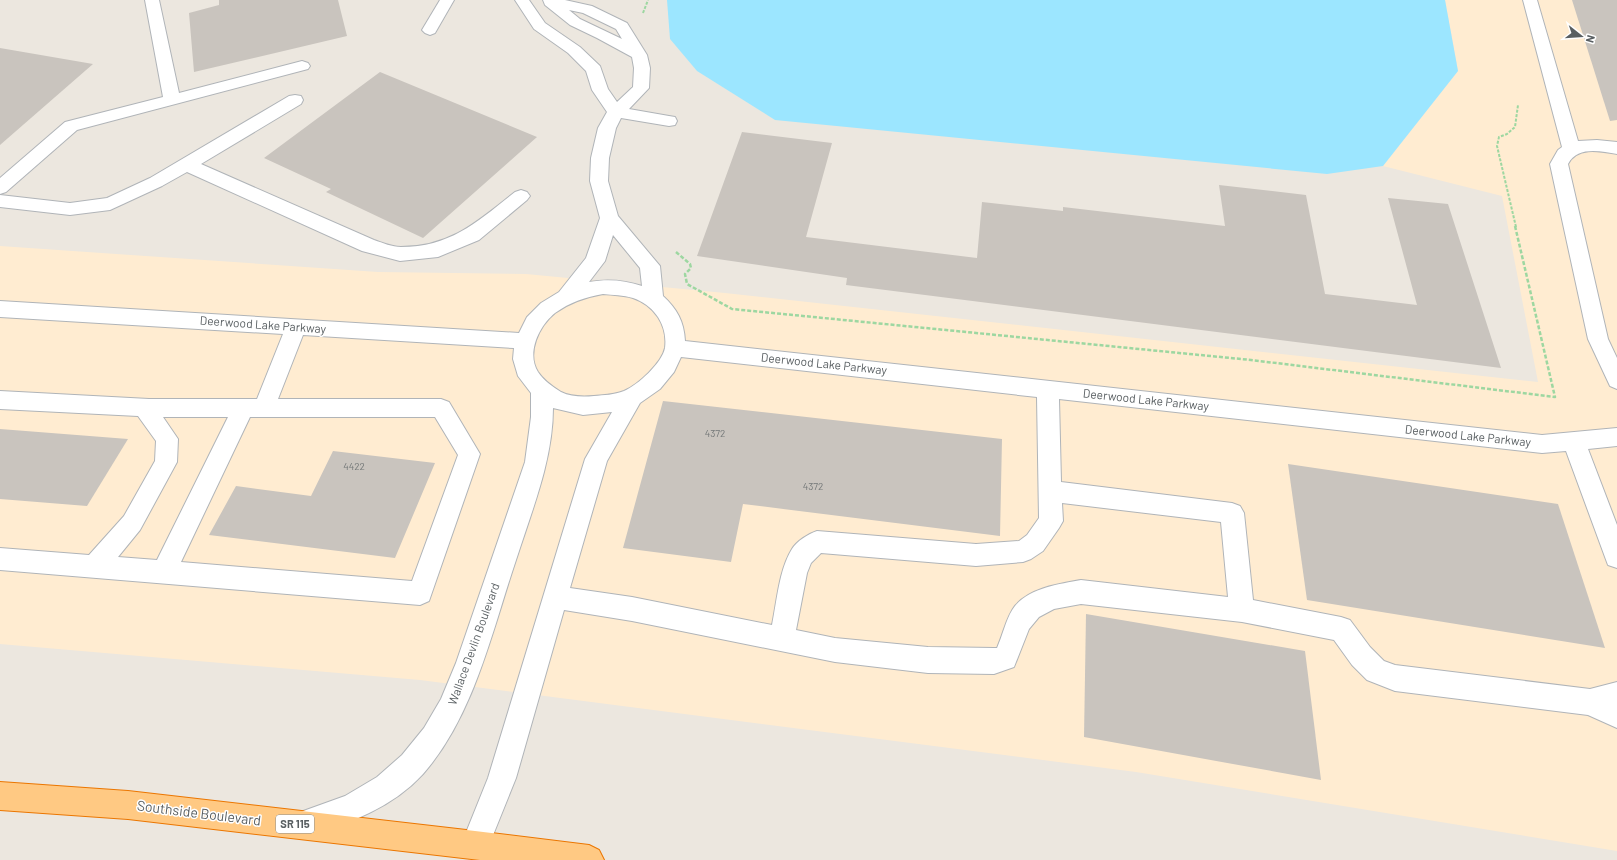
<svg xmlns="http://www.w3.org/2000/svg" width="1617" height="860" font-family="Barlow,sans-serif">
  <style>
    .commercial { fill: #ffecd1 }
    .water { fill: #9ce6ff }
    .building { fill: #c9c4be }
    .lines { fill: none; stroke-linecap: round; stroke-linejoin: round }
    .minor-casing { stroke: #b0b4b8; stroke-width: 2 }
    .highway-casing { stroke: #eb7600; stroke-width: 2 }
    .path-far1 { stroke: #9dd7a1; stroke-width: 2; stroke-dasharray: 3 1.5; stroke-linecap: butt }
    .path { stroke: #9dd7a1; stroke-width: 2.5; stroke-dasharray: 4 2; stroke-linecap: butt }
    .minor { fill: #fff; fill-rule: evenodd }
    .highway { fill: #ffc983; fill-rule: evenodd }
    .labels { text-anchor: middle; stroke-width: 3; stroke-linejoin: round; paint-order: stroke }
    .number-label { font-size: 10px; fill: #747878 }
    .shield { fill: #fff; stroke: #8a8e90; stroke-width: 1 }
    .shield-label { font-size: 11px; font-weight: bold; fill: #585e61 }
    .street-label { font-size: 12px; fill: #585e61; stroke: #fff }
    .near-street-label { font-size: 14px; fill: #585e61; stroke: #fff }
  </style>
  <rect width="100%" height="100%" fill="#ece7df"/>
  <polygon class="commercial" points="1445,0 1617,0 1617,851 1136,772 420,680 0,644 0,246 378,272 526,274 725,293 1538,382 1502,196 1383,166 1458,71"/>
  <polygon class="water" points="667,0 1445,0 1458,71 1383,166 1327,174 775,120 697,71 670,39"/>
  <g class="building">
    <polygon points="219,0 338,0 347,36 194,72 189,13 219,5"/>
    <polygon points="1572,0 1617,0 1617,120 1610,121"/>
    <polygon points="0,48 93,64 0,145"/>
    <polygon points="380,72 537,137 423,238 326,192 331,189 264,158"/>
    <polygon points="742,132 832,143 806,237 977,258 982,202 1063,211 1063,207 1225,226 1219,185 1306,195 1325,294 1417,305 1388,198 1448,204 1501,368 846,285 847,278 697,256"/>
    <polygon points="663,401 1002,439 1000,536 743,504 731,562 623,548"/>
    <polygon points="0,429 128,439 87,506 0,499"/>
    <polygon points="333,451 435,463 395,558 209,535 236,486 311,496"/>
    <polygon points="1288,464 1558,504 1605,648 1307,600"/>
    <polygon points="1086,614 1305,651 1321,780 1084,737"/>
  </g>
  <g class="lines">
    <defs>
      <g id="minor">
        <polygon points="145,0 159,0 179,93 302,61 308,63 310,66 308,69 77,130 6,192 0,194 0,178 65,122 163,97"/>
        <polygon points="440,0 454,0 435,33 430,35 425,33 422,30"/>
        <path d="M 515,0 L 529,0 L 545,23 L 580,47 L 600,66 L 608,89 L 617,102 L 633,87 L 634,68 L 632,57 L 597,38 L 570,25 L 545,5 L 543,0 L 565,0 L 592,6 L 627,23 L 647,55 L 650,68 L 649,88 L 629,109 L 669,116 L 675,117 L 677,121 L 675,125 L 669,126 L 621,118 L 616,128 L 609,158 L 608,181 L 618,216 L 660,266 L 663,296 C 677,309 684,321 685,341 L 1542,435 L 1617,428 L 1617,446 L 1588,449 L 1617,525 L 1617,568 L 1608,565 L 1605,557 L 1566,451 L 1542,453 L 1059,399 L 1061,482 L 1232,503 L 1240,506 L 1244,513 L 1253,600 L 1341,617 L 1350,620 L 1370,647 L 1384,661 L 1395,665 L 1590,689 L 1617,682 L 1617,728 L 1588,715 L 1395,691 L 1367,680 L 1352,665 L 1334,640 L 1242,622 L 1081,604 L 1054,609 L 1039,617 L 1029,629 L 1014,667 L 994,674 L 928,673 L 835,662 L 632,621 L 564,610 L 516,778 L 485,855 L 475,859 L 465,855 L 461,845 L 488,778 L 585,459 L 612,412 L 583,415 L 553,408 C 553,460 532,510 516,560 C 492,631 474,716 423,774 C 391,809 348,823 305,838 L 295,834 L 291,824 L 295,814 L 345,796 L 377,777 L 402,755 L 424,728 L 441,699 L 456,663 L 525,462 L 531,417 L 531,393 L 518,376 L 513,359 L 514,348 L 303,335 L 278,399 L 441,399 L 449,402 L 480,454 L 429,601 L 420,605 L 0,570 L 0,548 L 89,555 L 124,516 L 155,461 L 156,441 L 138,416 L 0,409 L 0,391 L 149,399 L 257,399 L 283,334 L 0,317 L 0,301 L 519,333 L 527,317 L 541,303 L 559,292 L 586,258 L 600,218 L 590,181 L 591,158 L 598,128 L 607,112 L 592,90 L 586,71 L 568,53 L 534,29 ZM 569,10 L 583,13 L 616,29 L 622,39 L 580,19 ZM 613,235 L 640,268 L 642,286 C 624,280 608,279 589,282 L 605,261 ZM 603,294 C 613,295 623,295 633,298 C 654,305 668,325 665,348 C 662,363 638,385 624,391 C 614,395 604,395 594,396 C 583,397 571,397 561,392 C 553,387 544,381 538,372 C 526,353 539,326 555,313 C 570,302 586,297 603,294 ZM 681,357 L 1037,397 L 1039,518 L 1027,535 L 1019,541 L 976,544 L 817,531 C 808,534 797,541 792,549 C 779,570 777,601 772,625 L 632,597 L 570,588 L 607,461 L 640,403 L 660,389 L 674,372 ZM 163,417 L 228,417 L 157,560 L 118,557 L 140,530 L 177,462 L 178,439 ZM 250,417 L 435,417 L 458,455 L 412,581 L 181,562 ZM 1062,503 L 1221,522 L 1228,597 L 1081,580 C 1059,584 1030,588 1015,606 C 1007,616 1004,631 999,643 L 997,648 L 994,648 L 928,647 L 835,638 L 796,630 L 807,573 L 811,563 L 821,553 L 976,566 L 1023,562 L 1031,559 L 1043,551 L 1059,528 L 1063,521 Z"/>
        <path d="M 1523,0 L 1537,0 L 1578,141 L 1597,140 L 1617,142 L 1617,154 C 1600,151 1577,146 1568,164 L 1608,339 L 1617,358 L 1617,389 L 1610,386 L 1588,339 L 1550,164 L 1558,150 L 1562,147 Z"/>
        <path d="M 295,95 L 301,96 L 303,100 L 301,104 L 201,164 L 374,240 C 383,243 392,247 401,247 C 451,247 478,221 515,192 L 521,190 L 527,192 L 530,196 L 527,200 L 479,240 L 438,257 L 400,261 L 362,251 L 187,172 L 162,186 L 110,210 L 70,215 L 0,207 L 0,195 L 70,203 L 107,198 L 150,178 L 289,96 Z"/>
      </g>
      <polygon id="highway" points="0,782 128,791 475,831 589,845 599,850 604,860 480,860 128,819 0,810"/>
    </defs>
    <use href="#minor" class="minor-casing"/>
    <use href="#highway" class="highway-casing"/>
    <g class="path-far1">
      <polyline points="643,13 648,0"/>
      <polyline points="1516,227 1497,146 1499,137 1507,134 1515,127 1518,105"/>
    </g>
    <polyline class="path" points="676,252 690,264 691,268 685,274 687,284 732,309 1251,360 1555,397 1515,226"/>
    <use href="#minor" class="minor"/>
    <use href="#highway" class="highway"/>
  </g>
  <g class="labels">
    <g class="number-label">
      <text x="715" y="437">4372</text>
      <text x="354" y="470">4422</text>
      <text x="813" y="490">4372</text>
    </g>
    <rect class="shield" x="276" y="815" width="38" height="18" rx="3"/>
    <g class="shield-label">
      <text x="295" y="828">SR 115</text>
    </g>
    <g class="street-label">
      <text transform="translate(263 325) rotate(4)" y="4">Deerwood Lake Parkway</text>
      <text transform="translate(824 364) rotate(6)" y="4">Deerwood Lake Parkway</text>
      <text transform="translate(1146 400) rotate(6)" y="4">Deerwood Lake Parkway</text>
      <text transform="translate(1468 436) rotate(6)" y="4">Deerwood Lake Parkway</text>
      <text transform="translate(474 644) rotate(-70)" y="4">Wallace Devlin Boulevard</text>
    </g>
    <g class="near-street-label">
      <text transform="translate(199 813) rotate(7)" y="5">Southside Boulevard</text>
    </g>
  </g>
  <g transform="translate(1581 36) rotate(107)" stroke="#ffffff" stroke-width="3" paint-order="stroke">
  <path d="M0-3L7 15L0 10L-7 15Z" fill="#585e61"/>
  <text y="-6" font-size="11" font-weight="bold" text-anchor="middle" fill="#585e61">N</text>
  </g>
</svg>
